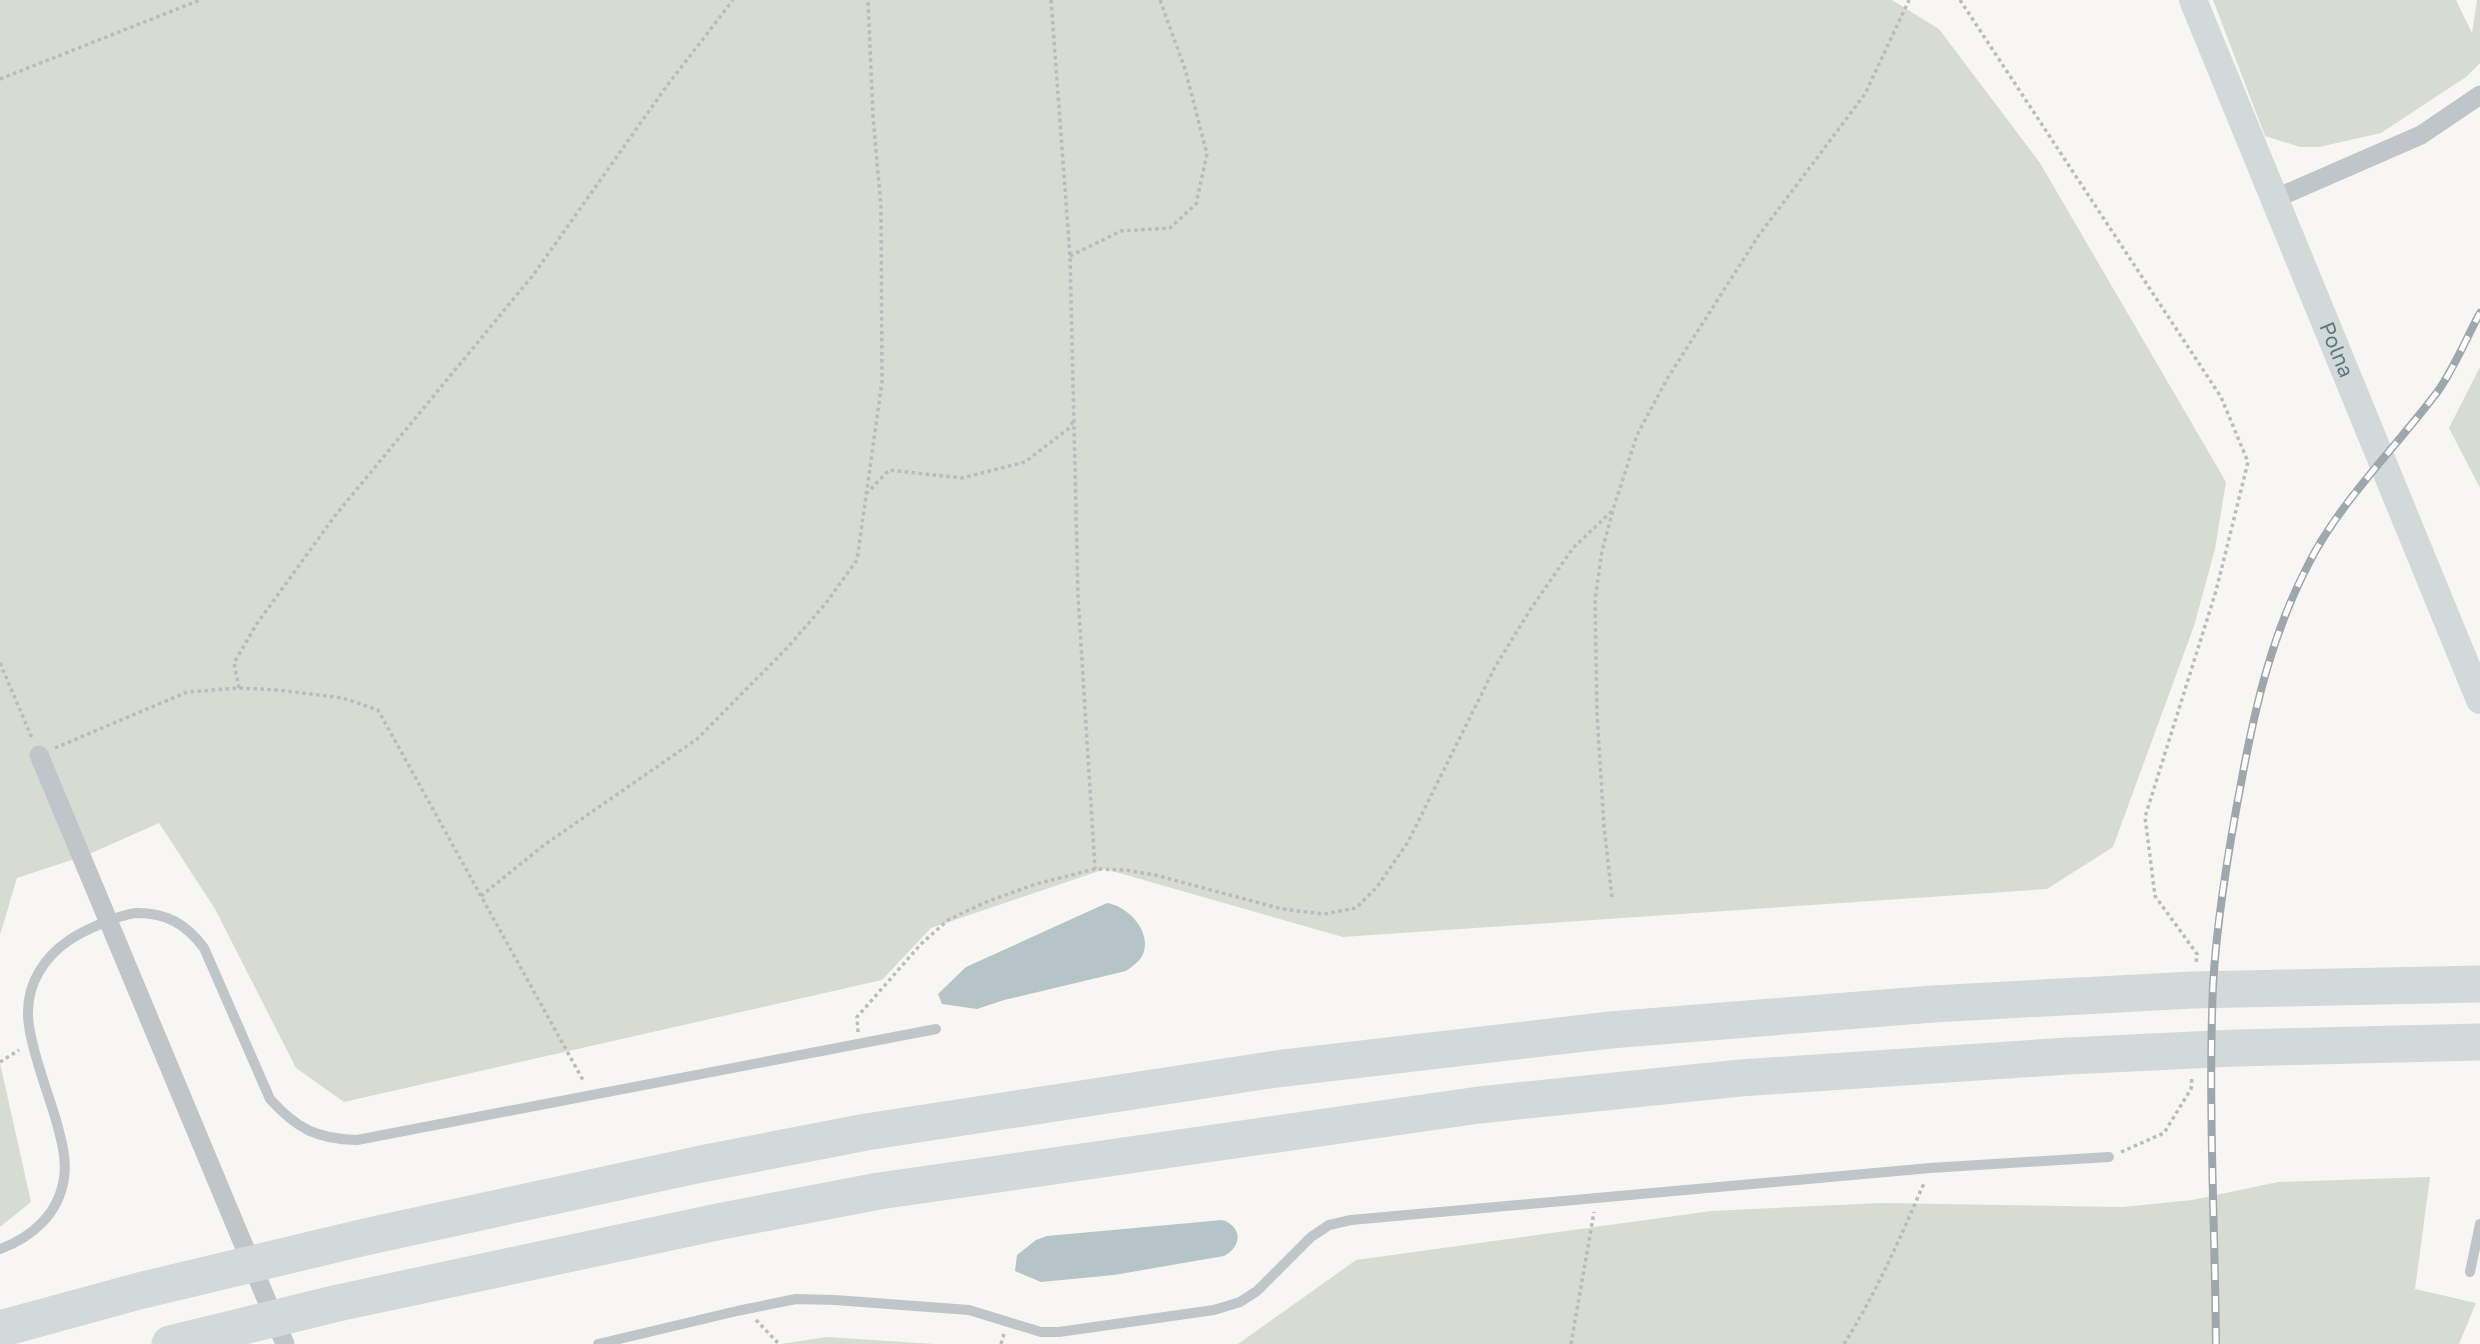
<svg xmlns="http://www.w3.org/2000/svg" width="2480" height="1344" font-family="'Golos Text',sans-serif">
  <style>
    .green { fill: #d7dcd2 }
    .water { fill: #b5c5c7 }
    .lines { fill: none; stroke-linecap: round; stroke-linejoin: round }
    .path { stroke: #b7bcbe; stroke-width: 3.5; stroke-dasharray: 3.5 3.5; stroke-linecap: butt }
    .lane { stroke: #bfc5c8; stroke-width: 10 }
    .street { stroke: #bfc5c8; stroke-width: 19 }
    .secondary { stroke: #d2d9db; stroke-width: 28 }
    .highway { stroke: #d2d9db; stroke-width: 37 }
    .rail-casing { stroke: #9ea8ac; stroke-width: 8 }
    .rail { stroke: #fff; stroke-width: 5; stroke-dasharray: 16; stroke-linecap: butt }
    .labels { text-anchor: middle; stroke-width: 7; stroke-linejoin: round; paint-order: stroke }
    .street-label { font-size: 21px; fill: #61777f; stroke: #fff }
  </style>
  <rect width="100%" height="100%" fill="#f7f6f3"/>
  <g class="green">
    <polygon points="0,0 1892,0 1939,29 2040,163 2226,482 2215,549 2194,626 2113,847 2047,889 1343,937 1105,869 931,928 882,980 344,1102 296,1068 215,909 159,823 87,855 17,878 0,935"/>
    <polygon points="2213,0 2456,0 2472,33 2477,0 2480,0 2480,63 2466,77 2381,133 2319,147 2300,147 2265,136"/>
    <polygon points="2480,367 2480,488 2449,428"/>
    <polygon points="0,1063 31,1202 0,1227"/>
    <polygon points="2430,1177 2415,1289 2476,1303 2459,1344 1238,1344 1356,1260 1711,1211 1880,1203 2123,1207 2192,1200 2278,1182"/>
    <polygon points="827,1337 935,1344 781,1344"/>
  </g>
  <g class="water">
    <path d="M 1107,903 C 1127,906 1150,929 1144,951 C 1142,960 1133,966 1126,971 L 1004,1000 L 977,1009 L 942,1004 L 938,994 L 966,967 Z"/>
    <path d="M 1222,1220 C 1242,1226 1243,1246 1224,1256 L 1114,1275 L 1041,1282 L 1015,1271 L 1017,1255 L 1036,1240 L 1047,1236 Z"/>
  </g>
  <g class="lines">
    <g class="path">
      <polyline points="1051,0 1070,256 1078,596 1095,869"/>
      <polyline points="1960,0 2221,397 2248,462 2216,591 2145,817 2155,896 2197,954 2196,964"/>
      <polyline points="0,79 200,0"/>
      <polyline points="1070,256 1121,231 1170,228 1196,204 1207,154 1185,69 1160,0"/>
      <polyline points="866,494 889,470 962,478 1025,462 1068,429 1075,419"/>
      <polyline points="0,663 32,738"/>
      <polyline points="239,688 234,663 256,625 334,517 534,274 666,87 733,0"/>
      <polyline points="55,748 187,692 239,688 278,690 343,698 378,710 584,1082"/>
      <polyline points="481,896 544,845 697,739 788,647 826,603 857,560 882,382 881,207 873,117 868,0"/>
      <polyline points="1612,897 1604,827 1597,713 1595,600 1602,551 1613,510 1637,435 1667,379 1759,235 1865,94 1909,0"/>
      <polyline points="858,1032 857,1017 921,944 948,920 986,902 1036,884 1095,869 1125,870 1155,875 1282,909 1324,914 1356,908 1377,887 1408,842 1495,667 1532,607 1573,548 1613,510"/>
      <polyline points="0,1062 19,1050"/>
      <polyline points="2121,1152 2164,1133 2191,1089 2192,1077"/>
      <polyline points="756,1320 779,1344"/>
      <polyline points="1001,1344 1004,1334"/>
      <polyline points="1571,1344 1594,1212"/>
      <path d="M 1844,1344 C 1876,1293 1900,1239 1924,1183"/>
    </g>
    <g class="lane">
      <path d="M 0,1249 C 33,1237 59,1213 64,1178 C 67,1158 61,1139 56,1120 C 48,1093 27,1038 28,1012 C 28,982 45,957 68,941 C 82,931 120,914 137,913 C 167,913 186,924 204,948 L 270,1099 C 297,1129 317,1139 357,1140 L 936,1029"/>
      <polyline points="2470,1272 2480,1224"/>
      <polyline points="598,1344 737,1311 796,1299 835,1300 969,1310 1041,1332 1059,1332 1214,1310 1240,1302 1257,1291 1311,1237 1329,1225 1351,1220 1930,1168 2109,1157"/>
    </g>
    <g class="street">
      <polyline points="2274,199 2421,135 2480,95"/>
      <polyline points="39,755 285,1344"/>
    </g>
    <path class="secondary" id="s1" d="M 2193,0 L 2480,700"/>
    <g class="highway">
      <polyline points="0,1329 139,1291 365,1237 701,1164 866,1132 1276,1069 1610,1030 1933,1004 2192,990 2480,984"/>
      <polyline points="170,1344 338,1303 722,1221 879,1191 1479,1105 1740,1078 2068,1056 2236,1048 2480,1042"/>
    </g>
    <defs>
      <path id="rail" d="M 2216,1344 C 2215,1225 2208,1105 2213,985 C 2217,916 2229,846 2242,778 C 2256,702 2273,632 2309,563 C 2339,503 2397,446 2438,391 C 2454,368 2466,339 2480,313"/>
    </defs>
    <use href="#rail" class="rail-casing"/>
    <use href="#rail" class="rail"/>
  </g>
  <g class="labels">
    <g class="street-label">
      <text dy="7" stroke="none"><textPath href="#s1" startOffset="378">Polna</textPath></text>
    </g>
  </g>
</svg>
